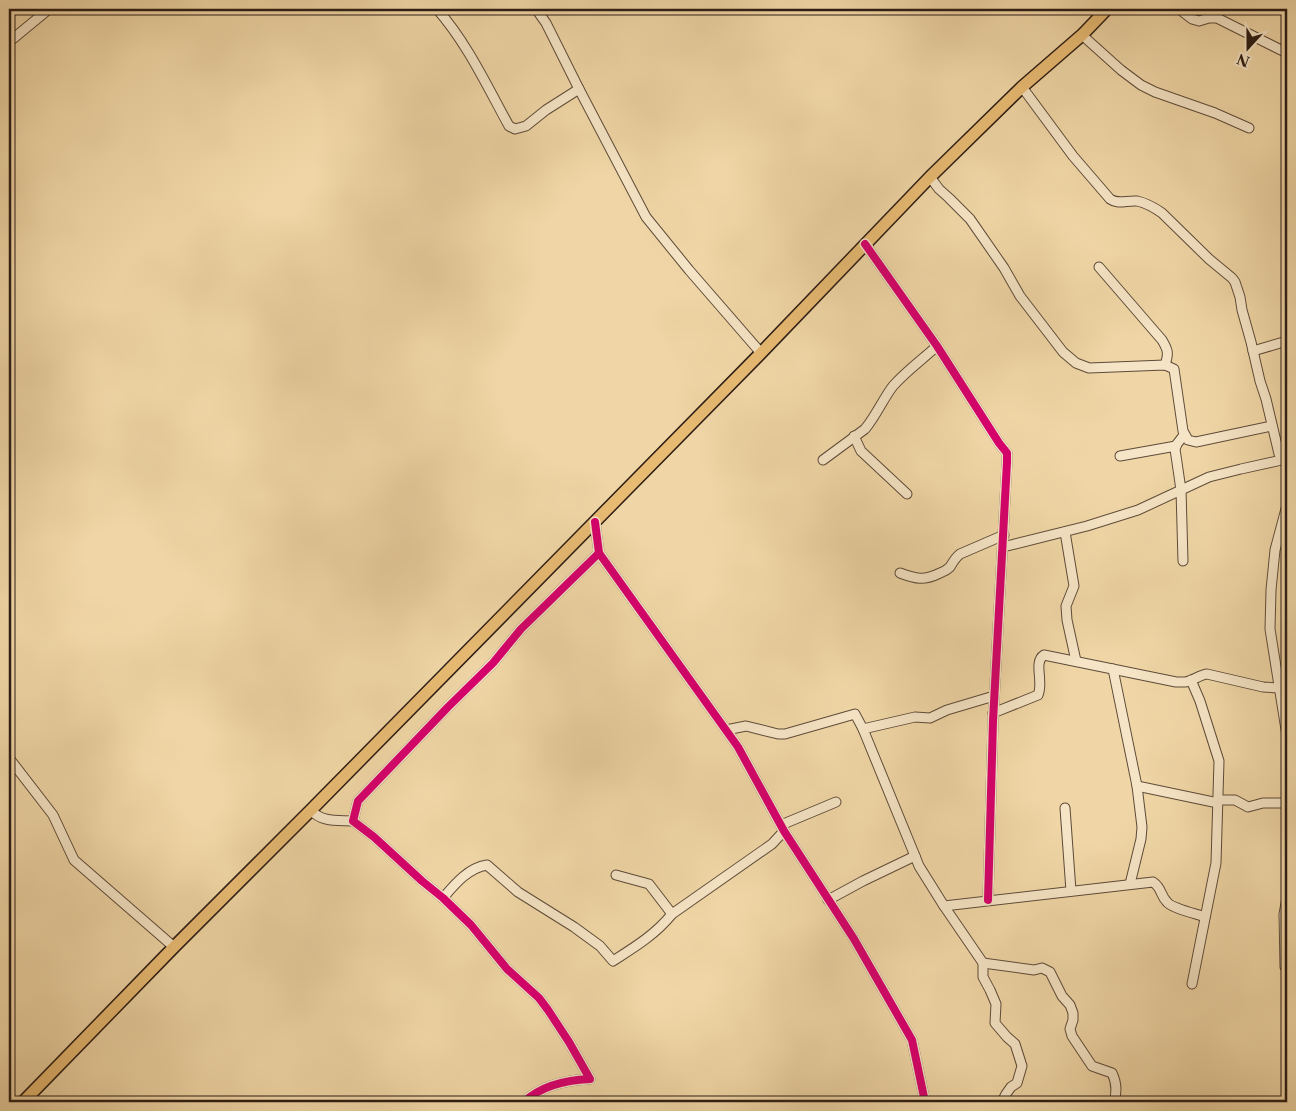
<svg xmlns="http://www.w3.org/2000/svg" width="1296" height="1111" font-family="'Libre Caslon Text',serif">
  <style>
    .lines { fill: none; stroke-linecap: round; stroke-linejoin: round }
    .minor-casing { stroke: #5e4b39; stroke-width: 11 }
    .major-casing { stroke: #2d1d15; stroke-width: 14 }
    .minor { stroke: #f5e4c5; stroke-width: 9 }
    .major { stroke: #e8bb73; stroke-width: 11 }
    .cycleway-casing { stroke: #f5e4c5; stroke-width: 11 }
    .cycleway { stroke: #d6006c; stroke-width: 8 }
  </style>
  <rect width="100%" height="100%" fill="#f0d6a6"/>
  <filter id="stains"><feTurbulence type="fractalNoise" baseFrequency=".004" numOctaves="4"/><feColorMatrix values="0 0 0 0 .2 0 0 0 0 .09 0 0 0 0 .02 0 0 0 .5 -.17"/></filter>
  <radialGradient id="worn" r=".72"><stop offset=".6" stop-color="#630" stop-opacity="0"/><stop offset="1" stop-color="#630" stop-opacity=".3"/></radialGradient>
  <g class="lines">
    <defs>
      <g id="minor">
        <path d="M 437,9 C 467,43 487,86 509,126 L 515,129 L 526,126 L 546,110 L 579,89"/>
        <polyline points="536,9 546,23 579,89 646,217 689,270 761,353"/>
        <polyline points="1179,9 1192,19 1199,21 1209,18 1217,18 1287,53"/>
        <polyline points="1082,35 1121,70 1141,85 1155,92 1215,113 1249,128"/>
        <polyline points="9,42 49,9"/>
        <path d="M 1022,87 L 1073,156 L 1110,199 C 1118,205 1127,200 1137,201 C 1146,203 1155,208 1162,213 L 1209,259 L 1232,278 L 1235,282 L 1240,297 L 1242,310 L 1251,342 L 1260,381 L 1266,399 L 1279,454 L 1287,460"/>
        <polyline points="930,177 939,189 949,198 970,219 1004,268 1020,296 1063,352 1076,363 1089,368 1165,365 1174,369 1183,431 1188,440 1196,442 1272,426"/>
        <polyline points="865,244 937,346 999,443 1007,453 1007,462 993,721 988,900"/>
        <path d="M 1099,267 L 1162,340 C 1168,350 1169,353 1165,365"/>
        <polyline points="1253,351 1287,341"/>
        <polyline points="854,436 861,451 907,494"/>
        <polyline points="1120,456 1176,446"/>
        <path d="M 823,460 L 865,429 C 876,416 883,399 893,386 C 906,371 923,359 937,346"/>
        <polyline points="1287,505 1275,550 1271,590 1270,629 1287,736"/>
        <polyline points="595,522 599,553 738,747 784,831 854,939 912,1040 925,1102"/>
        <polyline points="1065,532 1074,586 1066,606 1067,620 1076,661"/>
        <polyline points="1003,547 1087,526 1138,510 1209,477 1241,469 1286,459"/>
        <polyline points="1183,561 1181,490 1175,449 1177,444 1184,435"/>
        <path d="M 900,573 C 916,579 924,581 940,573 C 943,572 947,570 950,567 C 953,562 955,558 960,554 L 1004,535"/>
        <polyline points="1113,669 1137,786 1142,827 1141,839 1130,884"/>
        <polyline points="1191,680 1200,701 1219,761 1216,863 1192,984"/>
        <path d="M 993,713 L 1038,695 C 1044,682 1033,662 1044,655 L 1176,682 C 1179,682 1182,682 1185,682 C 1193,681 1199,675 1207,674 L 1263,687 L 1279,688"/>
        <polyline points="863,729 915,717 930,718 947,710 994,696"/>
        <polyline points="726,730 746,726 778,734 785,734 855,714 863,729 915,856"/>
        <polyline points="9,758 53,815 74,860 174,947"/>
        <polyline points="1137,786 1218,803"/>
        <polyline points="1218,800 1235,800 1248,807 1263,803 1287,803"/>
        <polyline points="1065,808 1071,891"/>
        <path d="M 311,810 C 322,823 338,820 353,821"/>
        <polyline points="781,825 836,802"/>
        <polyline points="616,875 649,884 672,914"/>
        <path d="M 443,898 C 455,884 468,868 487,865 L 518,892 L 574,927 L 600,946 L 613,961 C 635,947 656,934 672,914 L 772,844 L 784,831"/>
        <polyline points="1287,898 1284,914 1285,967 1287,968"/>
        <path d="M 828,900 L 863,881 L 915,856 L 919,866 L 944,906 L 1153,882 C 1162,888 1160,895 1167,902 C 1171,908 1197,914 1205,917"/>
        <polyline points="944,906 983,963 983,977 990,990 996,1004 995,1023 1007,1037 1015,1044 1022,1066 1017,1083 1011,1087 1006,1094 1002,1102"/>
        <path d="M 983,963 L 1034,970 L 1042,968 L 1050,972 L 1062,996 L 1070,1005 L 1073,1013 L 1073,1020 L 1070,1029 L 1072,1036 L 1092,1066 L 1112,1073 C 1117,1083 1117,1092 1114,1102"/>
        <path d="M 524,1102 C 542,1085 566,1080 590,1079 L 569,1042 L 548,1010 L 539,998 L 507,969 L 471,925 L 443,898 L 422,881 L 374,837 L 353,821 L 358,801 L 448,707 L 493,663 L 521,629 L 599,553"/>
      </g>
      <polyline id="major" points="23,1102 174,947 311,810 761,353 930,177 1022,87 1082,35 1107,9"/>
    </defs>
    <use href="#minor" class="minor-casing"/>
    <use href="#major" class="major-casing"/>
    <use href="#minor" class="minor"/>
    <use href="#major" class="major"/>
    <defs>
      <g id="cycleway">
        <polyline points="865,244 937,346 999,443 1007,453 1007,462 993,721 988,900"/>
        <polyline points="595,522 599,553 738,747 784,831 854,939 912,1040 925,1102"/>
        <path d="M 524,1102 C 542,1085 566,1080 590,1079 L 569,1042 L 548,1010 L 539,998 L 507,969 L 471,925 L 443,898 L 422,881 L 374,837 L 353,821 L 358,801 L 448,707 L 493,663 L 521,629 L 599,553"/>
      </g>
    </defs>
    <use href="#cycleway" class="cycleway-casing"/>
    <use href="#cycleway" class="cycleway"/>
  </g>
  <rect width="1296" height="1111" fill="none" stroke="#f0d6a6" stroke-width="30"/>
  <rect x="10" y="10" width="1276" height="1091" fill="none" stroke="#2d1d15" stroke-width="2.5"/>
  <rect x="15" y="15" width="1266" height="1081" fill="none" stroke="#2d1d15"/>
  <g transform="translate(1248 48) rotate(201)" stroke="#f5e4c5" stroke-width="4" paint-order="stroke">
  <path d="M0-4L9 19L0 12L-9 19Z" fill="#2d1d15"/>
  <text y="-8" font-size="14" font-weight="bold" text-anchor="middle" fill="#2d1d15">N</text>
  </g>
  <rect width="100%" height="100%" filter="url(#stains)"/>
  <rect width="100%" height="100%" fill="url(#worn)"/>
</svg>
